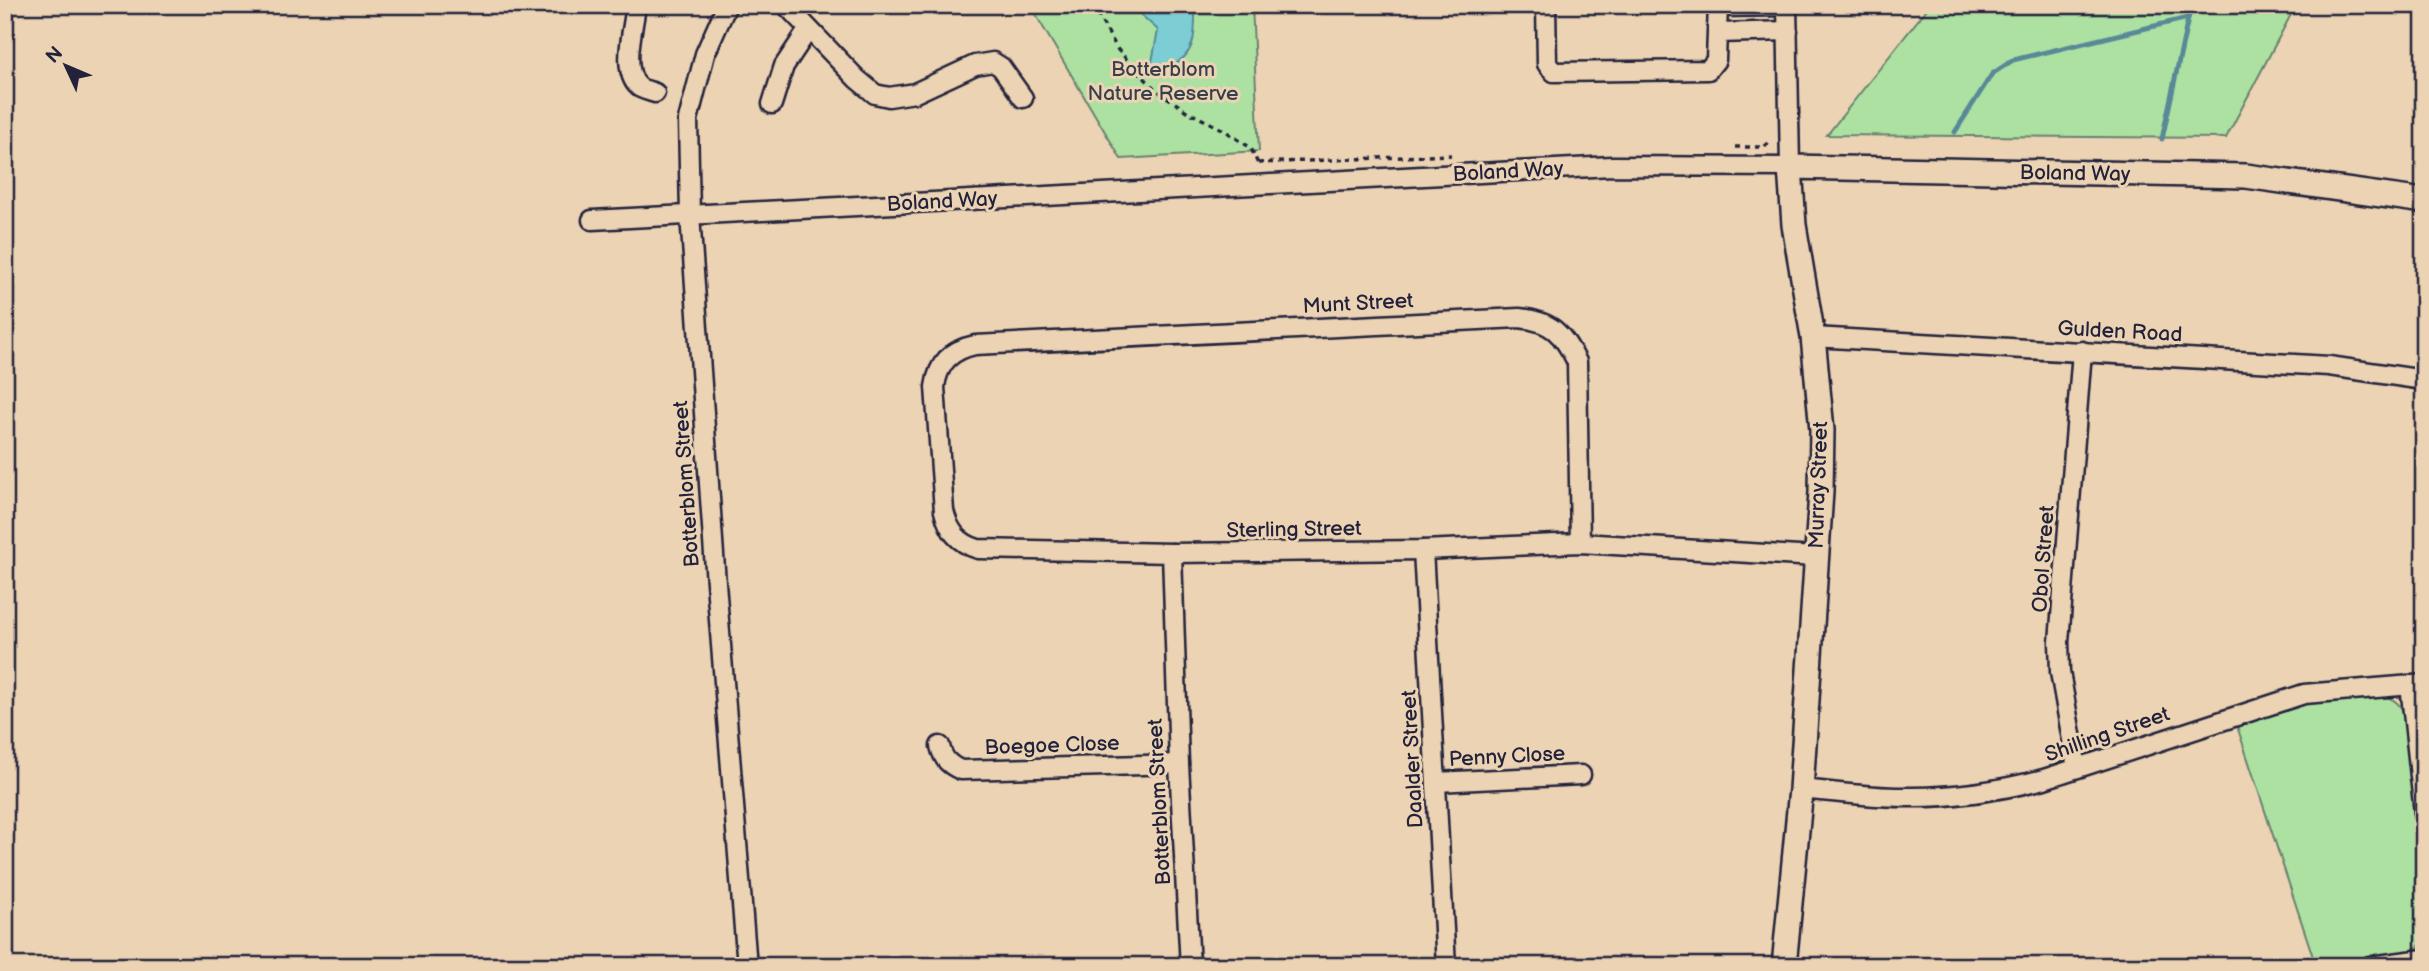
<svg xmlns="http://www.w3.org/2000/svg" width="2429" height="971" font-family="'Balsamiq Sans',sans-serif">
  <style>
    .green { fill: #ade1a2; stroke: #68826e; stroke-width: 2 }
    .water { fill: #7ccdd4; stroke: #588997; stroke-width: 2 }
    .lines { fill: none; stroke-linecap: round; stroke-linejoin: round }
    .stream { stroke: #588997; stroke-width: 5 }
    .minor-casing { stroke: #22223b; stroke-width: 23 }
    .tertiary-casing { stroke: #22223b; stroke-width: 28 }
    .path { stroke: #22223b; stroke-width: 3.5; stroke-dasharray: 5 5; stroke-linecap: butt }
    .minor { stroke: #ecd3b4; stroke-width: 18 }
    .tertiary { stroke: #ecd3b4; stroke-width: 23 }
    .labels { text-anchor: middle; stroke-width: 6; stroke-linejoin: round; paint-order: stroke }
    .park-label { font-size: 21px; fill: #373f4a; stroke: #ecd3b4 }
    .street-label { font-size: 21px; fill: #22223b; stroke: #ecd3b4 }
  </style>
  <rect width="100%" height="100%" fill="#ecd3b4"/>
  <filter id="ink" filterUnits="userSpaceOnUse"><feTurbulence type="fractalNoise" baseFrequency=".0143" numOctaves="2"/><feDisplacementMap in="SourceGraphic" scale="14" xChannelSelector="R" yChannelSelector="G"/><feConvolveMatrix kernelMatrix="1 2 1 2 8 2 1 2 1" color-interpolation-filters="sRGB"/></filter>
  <g filter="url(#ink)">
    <g class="green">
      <polygon points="1030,5 1252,5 1259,151 1121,159"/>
      <polygon points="1930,5 2296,5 2226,138 1827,135"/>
      <path d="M 2380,696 C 2394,697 2402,705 2405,718 L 2424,887 L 2424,941 L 2418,947 L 2407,953 L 2372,957 L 2341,966 L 2316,966 L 2237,726 L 2312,702 Z"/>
    </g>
    <path class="water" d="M 1130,5 L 1195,5 C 1195,31 1198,54 1170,67 L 1169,72 L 1163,76 L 1150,72 L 1158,30 Z"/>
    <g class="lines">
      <g class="stream">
        <polyline points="1955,132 1992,74 2013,60 2188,18"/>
        <polyline points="2162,139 2191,5"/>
      </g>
      <defs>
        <g id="minor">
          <path d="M 636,5 C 634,27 620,70 639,87 C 643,90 650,91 655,93"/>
          <polyline points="727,5 705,54 688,120 690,215 716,583 747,966"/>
          <polyline points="786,5 857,79 875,94 889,97 915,93 975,65 993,62 1001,67 1023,98"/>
          <polyline points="1546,5 1547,64 1554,72 1708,70 1716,60 1718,5"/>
          <polyline points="1719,7 1787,6"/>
          <polyline points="1719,33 1788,31"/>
          <polyline points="772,104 784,66 808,30"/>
          <polyline points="592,220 1612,166 1790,167 1787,5"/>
          <polyline points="1813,337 2329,366 2424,380"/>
          <path d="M 1580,543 L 1577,362 C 1563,334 1552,321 1519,318 L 975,345 C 951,350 938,363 935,387 L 944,511 C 949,531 958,543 978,549 L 1172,553 L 1423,550 L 1580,543 L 1816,557"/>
          <polyline points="1423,550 1446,966"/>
          <polyline points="1172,553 1179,764 1190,966"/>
          <polyline points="2410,685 2424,813"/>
          <path d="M 940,746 C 943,759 949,765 961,770 L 1179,764"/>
          <polyline points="2077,768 2060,672 2059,642 2082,351"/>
          <polyline points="1436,782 1581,775"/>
          <path d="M 1801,789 C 1835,792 1869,797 1904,797 C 1951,798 1998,791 2044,779 L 2304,694 L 2424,684"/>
          <polyline points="2370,966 2424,959"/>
        </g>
        <polyline id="tertiary" points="1784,966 1801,789 1821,492 1822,430 1813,337 1794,225 1790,167 2246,176 2424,201"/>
      </defs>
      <use href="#minor" class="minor-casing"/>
      <use href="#tertiary" class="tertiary-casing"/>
      <g class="path">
        <polyline points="1092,5 1118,50 1154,88 1188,112 1224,130 1251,148 1258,164"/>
        <polyline points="1735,147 1764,147 1771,141"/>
        <polyline points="1258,163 1451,155"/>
      </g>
      <use href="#minor" class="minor"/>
      <use href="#tertiary" class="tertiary"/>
    </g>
  </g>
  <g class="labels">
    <g class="park-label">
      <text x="1163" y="76">Botterblom<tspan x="1163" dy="24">Nature Reserve</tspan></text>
    </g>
    <g class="street-label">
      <text transform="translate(1508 171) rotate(-3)" y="7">Boland Way</text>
      <text transform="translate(2075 173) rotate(1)" y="7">Boland Way</text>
      <text transform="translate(942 201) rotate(-3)" y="7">Boland Way</text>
      <text transform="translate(1358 303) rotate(-3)" y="7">Munt Street</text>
      <text transform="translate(2120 331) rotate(3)" y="7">Gulden Road</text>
      <text transform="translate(686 484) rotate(-94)" y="7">Botterblom Street</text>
      <text transform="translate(1818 485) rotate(-88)" y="7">Murray Street</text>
      <text transform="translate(1294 529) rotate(-1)" y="7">Sterling Street</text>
      <text transform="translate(2043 559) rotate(-86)" y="7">Obol Street</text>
      <text transform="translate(2107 734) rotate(-19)" y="7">Shilling Street</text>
      <text transform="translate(1052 745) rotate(-2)" y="7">Boegoe Close</text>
      <text transform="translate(1507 756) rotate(-3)" y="7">Penny Close</text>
      <text transform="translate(1412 759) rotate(-93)" y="7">Daalder Street</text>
      <text transform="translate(1159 802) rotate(-93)" y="7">Botterblom Street</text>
    </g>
  </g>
  <rect width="2429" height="971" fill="none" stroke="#ecd3b4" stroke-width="28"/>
  <rect x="14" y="14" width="2401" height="943" fill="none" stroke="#22223b" stroke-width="2.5" filter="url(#ink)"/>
  <g transform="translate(66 66) rotate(314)" stroke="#ecd3b4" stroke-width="5" paint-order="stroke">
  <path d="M0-5L12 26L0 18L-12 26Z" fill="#22223b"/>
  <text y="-10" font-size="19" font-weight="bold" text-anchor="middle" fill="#22223b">N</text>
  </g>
</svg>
